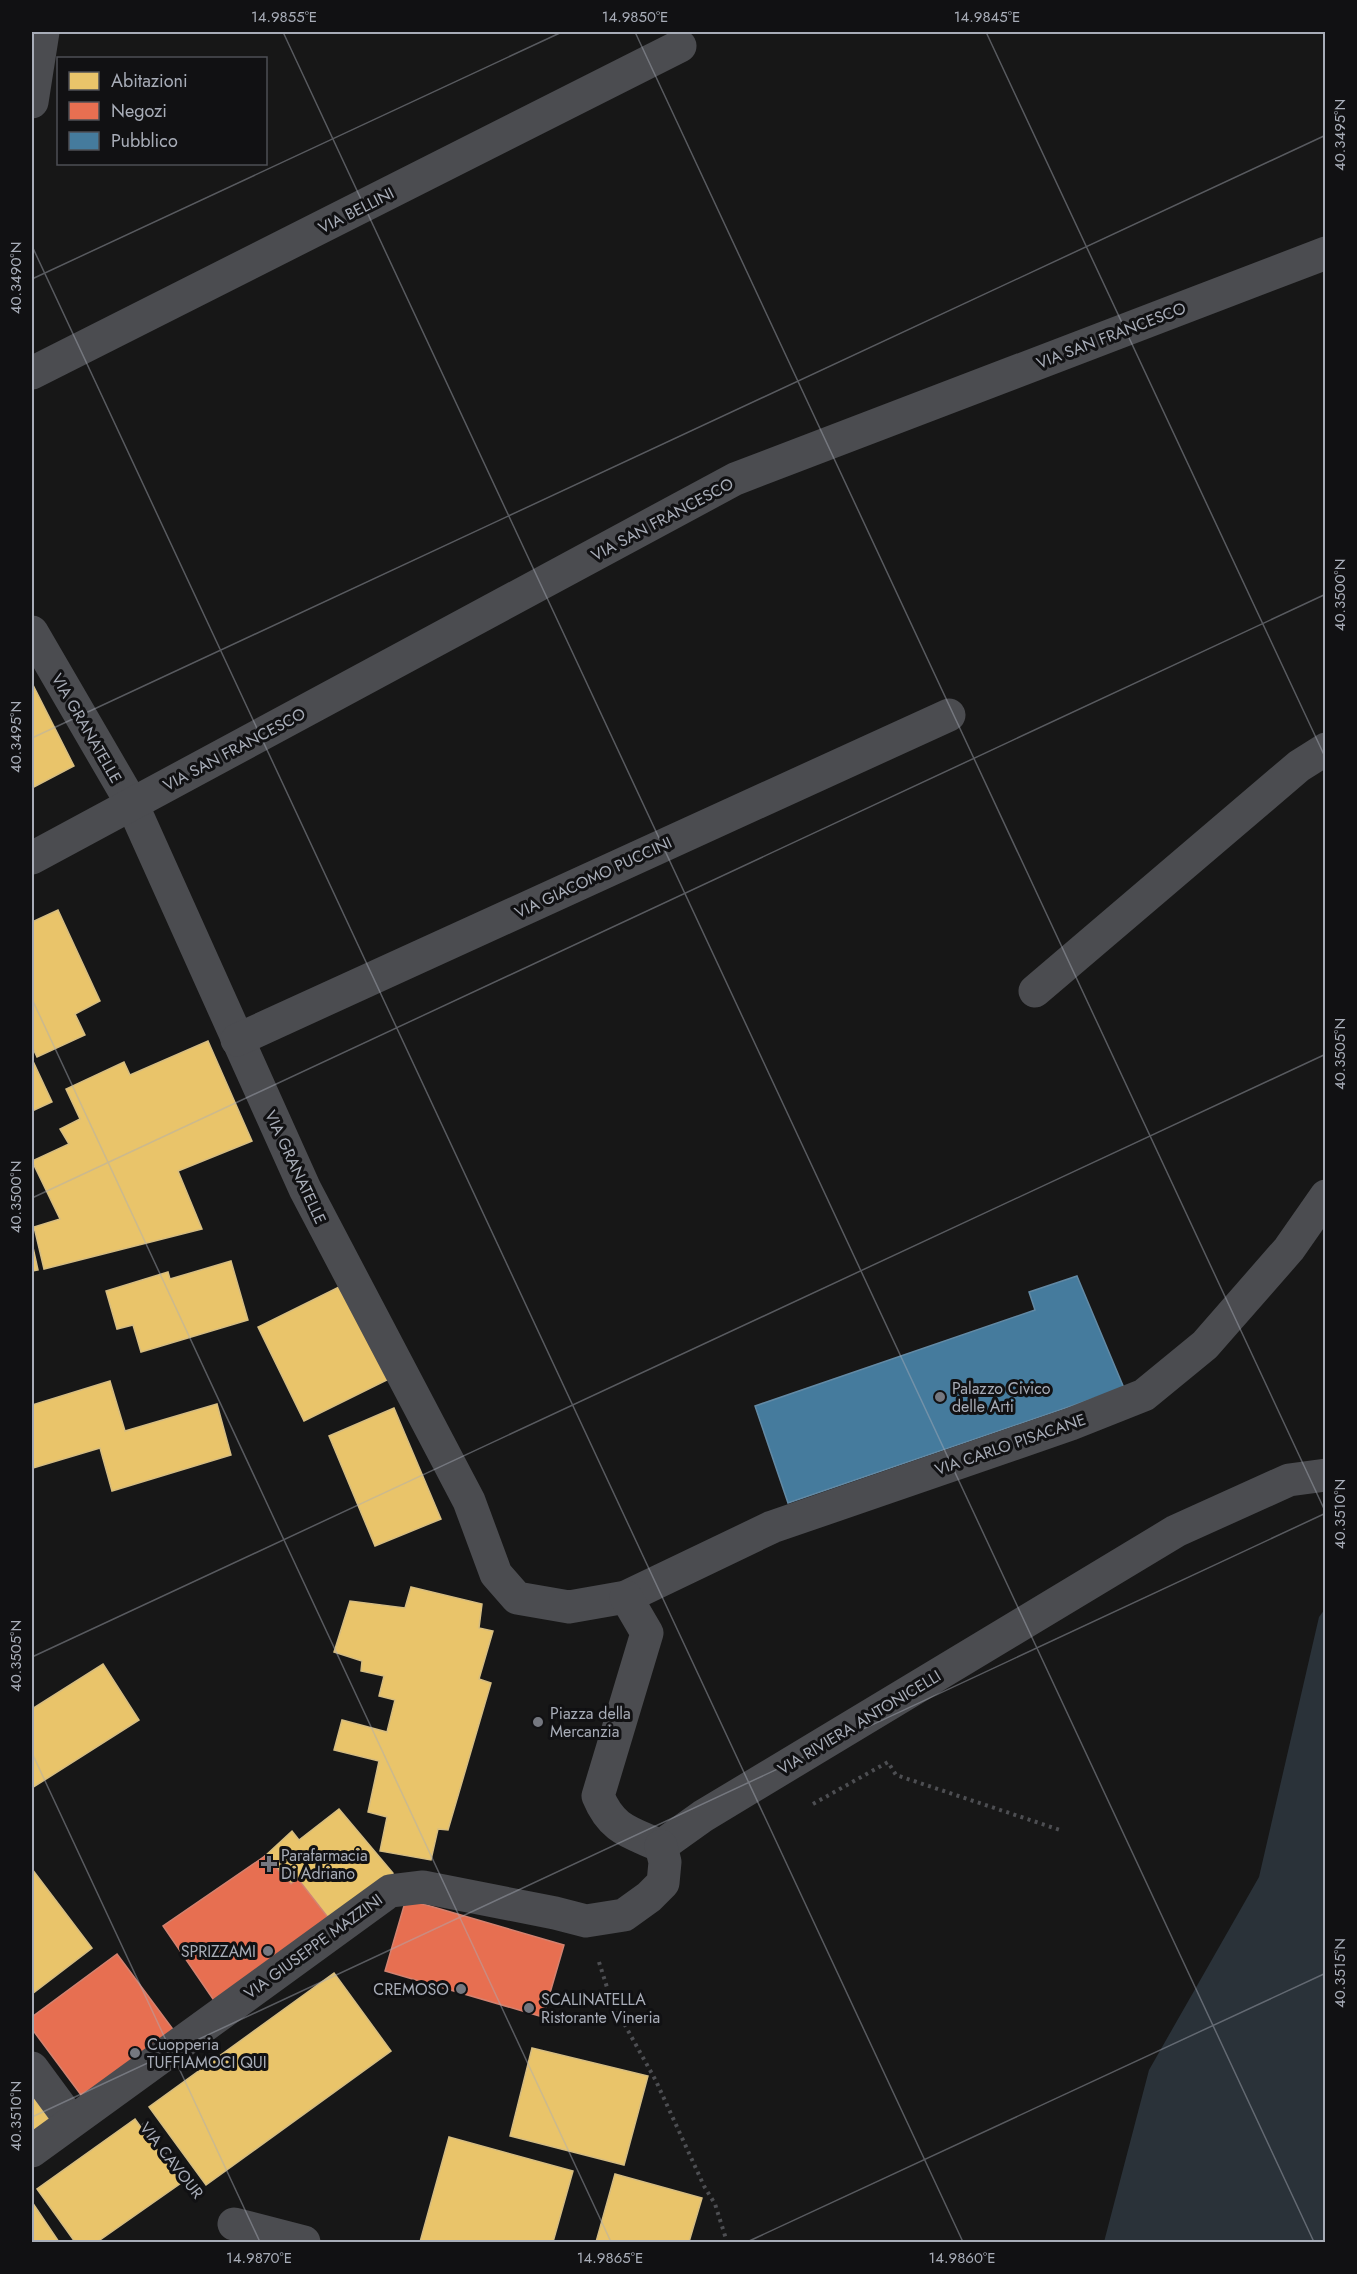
<svg xmlns="http://www.w3.org/2000/svg" width="1357" height="2274" font-family="Jost,sans-serif">
  <style>
    .water { fill: #2a3239 }
    .homes { fill: #e9c46a; stroke: #d6bd81; stroke-width: 1.5 }
    .shops { fill: #e76f51; stroke: #d48270; stroke-width: 1.5 }
    .public { fill: #457b9d; stroke: #638aa5; stroke-width: 1.5 }
    .lines { fill: none; stroke-linecap: round; stroke-linejoin: round }
    .path { stroke: #4d4e52; stroke-width: 4; stroke-dasharray: 3 4.5; stroke-linecap: butt }
    .street { stroke: #4b4c50; stroke-width: 33 }
    .ticks { fill: none; stroke: #a8adb8; stroke-width: 1.5; stroke-opacity: 0.45 }
    .poi-dot { fill: #757880; stroke: #111113; stroke-width: 2 }
    .labels { text-anchor: middle; stroke-width: 6; stroke-linejoin: round; paint-order: stroke }
    .street-label { font-size: 16px; fill: #a8adb8; stroke: #111113 }
    .poi-label { font-size: 16px; fill: #a8adb8; stroke: #111113; text-anchor: start }
    .neatline { fill: none; stroke: #a8adb8; stroke-width: 2 }
    .ticks-label { font-size: 15px; text-anchor: middle; fill: #a8adb8 }
  </style>
  <rect width="100%" height="100%" fill="#171717"/>
  <polygon class="water" points="1325,1609 1325,2242 1104,2242 1149,2070 1259,1877 1319,1617"/>
  <g class="homes">
    <polygon points="32,683 74,766 32,788"/>
    <polygon points="58,910 100,1001 75,1014 85,1035 37,1057 32,1046 32,922"/>
    <polygon points="208,1041 252,1141 178,1171 202,1229 44,1269 34,1227 60,1219 32,1161 69,1144 60,1129 80,1119 66,1089 124,1062 130,1075"/>
    <polygon points="32,1059 52,1102 32,1111"/>
    <polygon points="32,1243 38,1270 32,1271"/>
    <polygon points="231,1261 248,1320 141,1352 133,1325 117,1329 106,1291 168,1272 170,1279"/>
    <polygon points="341,1286 387,1380 304,1421 258,1327"/>
    <polygon points="110,1381 125,1431 217,1404 231,1455 112,1491 100,1448 33,1468 32,1461 32,1405"/>
    <polygon points="394,1408 441,1519 375,1546 329,1436"/>
    <polygon points="411,1587 482,1604 479,1628 493,1631 479,1679 491,1683 448,1830 438,1829 431,1860 380,1851 387,1817 368,1812 379,1761 334,1750 342,1720 387,1732 395,1700 379,1696 384,1676 361,1671 362,1661 334,1652 350,1601 405,1608"/>
    <polygon points="103,1664 139,1720 32,1788 32,1709"/>
    <polygon points="339,1809 393,1873 330,1920 298,1879 291,1884 265,1856 292,1831 299,1840"/>
    <polygon points="32,1869 92,1948 32,1994"/>
    <polygon points="334,1973 391,2051 206,2185 149,2107"/>
    <polygon points="532,2048 648,2076 624,2165 510,2136"/>
    <polygon points="32,2095 50,2120 32,2134"/>
    <polygon points="135,2119 181,2183 97,2242 75,2242 37,2189"/>
    <polygon points="449,2137 573,2171 553,2242 420,2242"/>
    <polygon points="615,2174 702,2198 689,2242 596,2242"/>
    <polygon points="32,2202 59,2242 32,2242"/>
  </g>
  <g class="shops">
    <polygon points="265,1856 291,1884 298,1879 330,1920 215,2002 163,1926"/>
    <polygon points="406,1899 564,1945 543,2017 385,1971"/>
    <polygon points="117,1954 175,2032 84,2099 32,2029 32,2017"/>
  </g>
  <polygon class="public" points="1077,1276 1124,1388 788,1503 755,1406 1035,1310 1029,1292"/>
  <g class="lines">
    <g class="path">
      <polyline points="813,1804 888,1762 896,1775 1060,1830"/>
      <polyline points="599,1962 611,2000 656,2081 704,2186 715,2204 727,2242"/>
      <polyline points="143,2123 200,2198"/>
    </g>
    <g class="street">
      <polyline points="32,102 43,32"/>
      <polyline points="32,373 680,46"/>
      <polyline points="32,632 132,804 305,1189 469,1501 496,1574 517,1598 569,1607 626,1597 772,1527 1071,1424 1144,1395 1205,1345 1289,1249 1326,1196"/>
      <polyline points="32,858 735,479 1326,253"/>
      <polyline points="1035,991 1299,766 1326,749"/>
      <polyline points="237,1040 949,715"/>
      <path d="M 626,1597 L 647,1633 L 598,1796 C 612,1830 630,1832 661,1846"/>
      <polyline points="661,1846 703,1816 1176,1531 1289,1480 1326,1475"/>
      <polyline points="32,2068 71,2121"/>
      <polyline points="32,2151 390,1891 423,1887 555,1913 586,1921 624,1915 649,1897 663,1883 665,1862 661,1846"/>
      <polyline points="234,2224 304,2242"/>
    </g>
  </g>
  <path class="ticks" d="M 283,32 L 1314,2242M 635,32 L 1326,1513M 986,32 L 1326,759M 32,246 L 963,2242M 32,279 L 562,32M 32,738 L 1326,135M 32,999 L 611,2242M 32,1198 L 1326,594M 32,1657 L 1326,1054M 32,1753 L 260,2242M 32,2117 L 1326,1513M 747,2242 L 1326,1973"/>
  <g class="poi-dot">
    <circle cx="940" cy="1397" r="6"/>
    <circle cx="538" cy="1722" r="6"/>
    <path d="M266 1855h6v6h6v6h-6v6h-6v-6h-6v-6h6z"/>
    <circle cx="268" cy="1951" r="6"/>
    <circle cx="461" cy="1989" r="6"/>
    <circle cx="529" cy="2008" r="6"/>
    <circle cx="135" cy="2053" r="6"/>
  </g>
  <g class="labels">
    <g class="street-label">
      <text transform="translate(356 210) rotate(-27)" y="6">VIA BELLINI</text>
      <text transform="translate(1111 335) rotate(-21)" y="6">VIA SAN FRANCESCO</text>
      <text transform="translate(662 519) rotate(-28)" y="6">VIA SAN FRANCESCO</text>
      <text transform="translate(87 728) rotate(60)" y="6">VIA GRANATELLE</text>
      <text transform="translate(234 749) rotate(-28)" y="6">VIA SAN FRANCESCO</text>
      <text transform="translate(593 877) rotate(-25)" y="6">VIA GIACOMO PUCCINI</text>
      <text transform="translate(296 1167) rotate(65)" y="6">VIA GRANATELLE</text>
      <text transform="translate(1010 1444) rotate(-19)" y="6">VIA CARLO PISACANE</text>
      <text transform="translate(859 1722) rotate(-31)" y="6">VIA RIVIERA ANTONICELLI</text>
      <text transform="translate(313 1946) rotate(-36)" y="6">VIA GIUSEPPE MAZZINI</text>
      <text transform="translate(172 2160) rotate(52)" y="6">VIA CAVOUR</text>
    </g>
    <g class="poi-label">
      <text x="952" y="1394">Palazzo Civico<tspan x="952" dy="18">delle Arti</tspan></text>
      <text x="550" y="1719">Piazza della<tspan x="550" dy="18">Mercanzia</tspan></text>
      <text x="281" y="1861">Parafarmacia<tspan x="281" dy="18">Di Adriano</tspan></text>
      <text x="256" y="1957" text-anchor="end">SPRIZZAMI</text>
      <text x="449" y="1995" text-anchor="end">CREMOSO</text>
      <text x="541" y="2005">SCALINATELLA<tspan x="541" dy="18">Ristorante Vineria</tspan></text>
      <text x="147" y="2050">Cuopperia<tspan x="147" dy="18">TUFFIAMOCI QUI</tspan></text>
    </g>
  </g>
  <rect width="1357" height="2274" fill="none" stroke="#111113" stroke-width="66"/>
  <rect x="57" y="57" width="210" height="108" fill="#111113" stroke="#4d4f55" stroke-width="1.5"/>
  <rect x="69" y="72" width="30" height="18" fill="#e9c46a" stroke="#4d4f55" stroke-width="1.5"/>
  <text x="111" y="87" font-size="18" fill="#a8adb8">Abitazioni</text>
  <rect x="69" y="102" width="30" height="18" fill="#e76f51" stroke="#4d4f55" stroke-width="1.5"/>
  <text x="111" y="117" font-size="18" fill="#a8adb8">Negozi</text>
  <rect x="69" y="132" width="30" height="18" fill="#457b9d" stroke="#4d4f55" stroke-width="1.5"/>
  <text x="111" y="147" font-size="18" fill="#a8adb8">Pubblico</text>
  <rect x="33" y="33" width="1291" height="2208" class="neatline"/>
  <g class="ticks-label">
    <text x="284" y="22">14.9855°E</text>
    <text x="635" y="22">14.9850°E</text>
    <text x="987" y="22">14.9845°E</text>
    <text transform="translate(1340 135) rotate(-90)" y="5">40.3495°N</text>
    <text transform="translate(16 278) rotate(-90)" y="5">40.3490°N</text>
    <text transform="translate(1340 595) rotate(-90)" y="5">40.3500°N</text>
    <text transform="translate(16 737) rotate(-90)" y="5">40.3495°N</text>
    <text transform="translate(1340 1054) rotate(-90)" y="5">40.3505°N</text>
    <text transform="translate(16 1197) rotate(-90)" y="5">40.3500°N</text>
    <text transform="translate(1340 1514) rotate(-90)" y="5">40.3510°N</text>
    <text transform="translate(16 1656) rotate(-90)" y="5">40.3505°N</text>
    <text transform="translate(1340 1973) rotate(-90)" y="5">40.3515°N</text>
    <text transform="translate(16 2116) rotate(-90)" y="5">40.3510°N</text>
    <text x="259" y="2263">14.9870°E</text>
    <text x="610" y="2263">14.9865°E</text>
    <text x="962" y="2263">14.9860°E</text>
  </g>
</svg>
